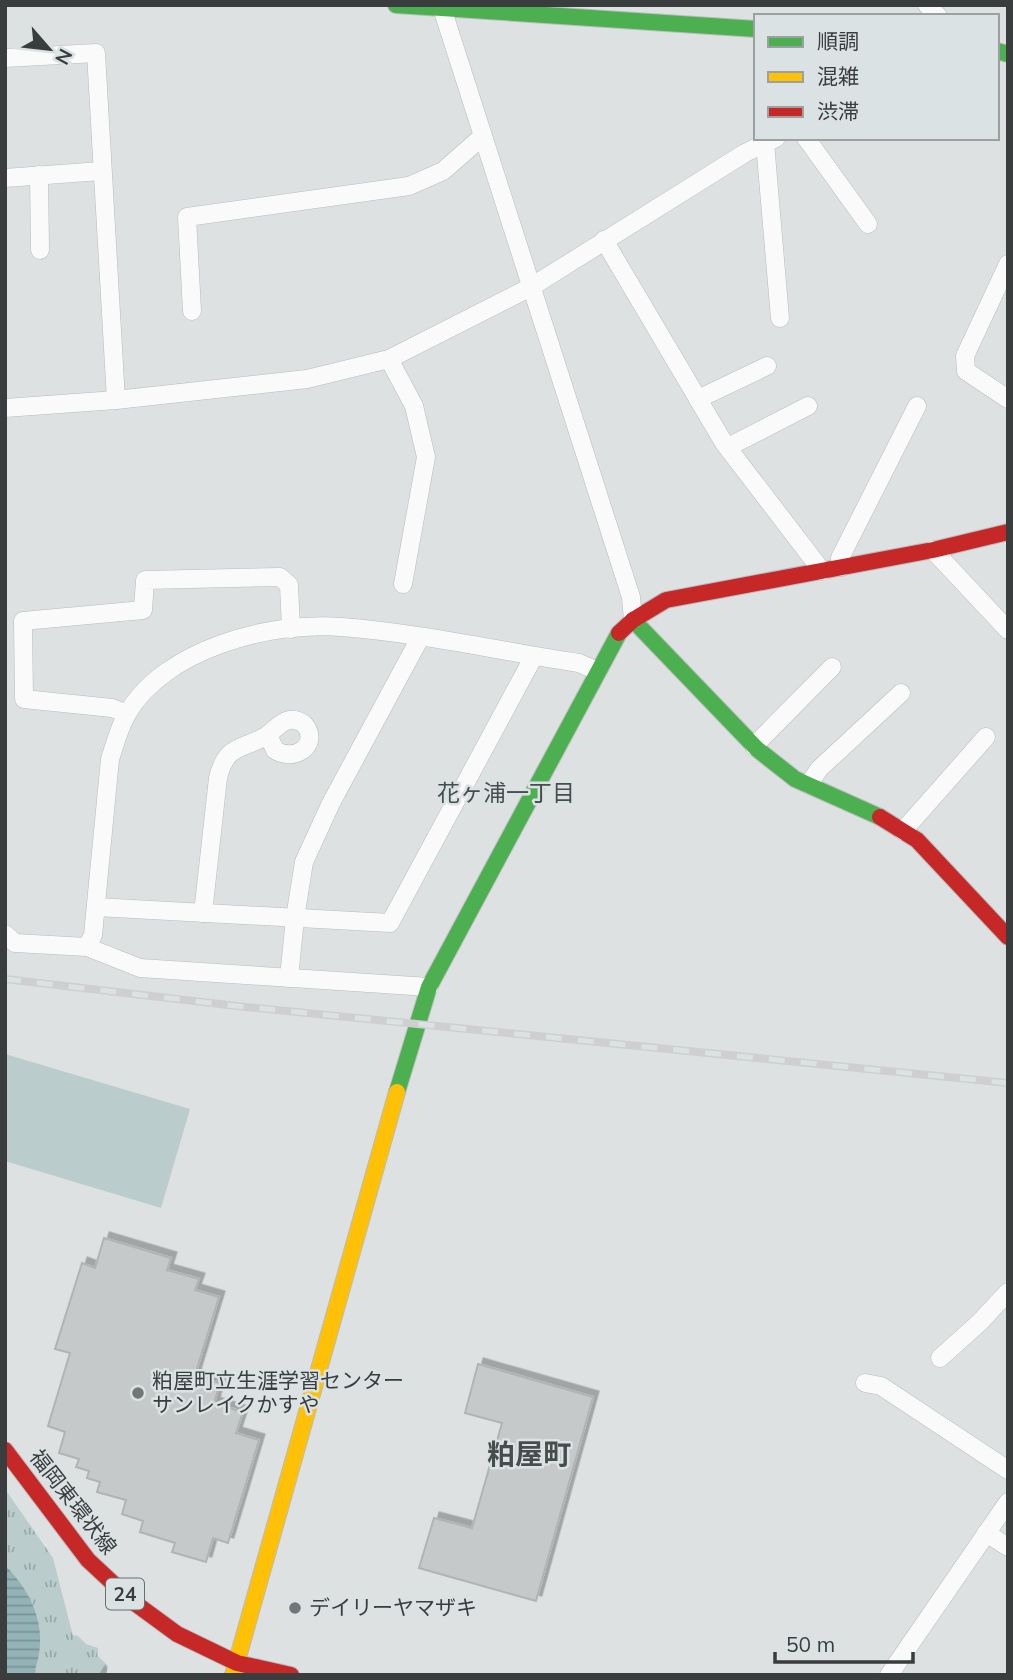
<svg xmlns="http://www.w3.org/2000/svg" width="1013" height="1680" font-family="Mulish,'Noto Sans JP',sans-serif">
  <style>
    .forest { fill: url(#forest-firs) }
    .park { fill: url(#park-tufts) }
    .pitch { fill: #bbcccd }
    .water { fill: url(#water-rules) }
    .building { fill: #c6c9c9; stroke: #b0b4b4; stroke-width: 2; filter: url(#shadow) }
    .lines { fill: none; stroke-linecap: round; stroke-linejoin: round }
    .street-casing { stroke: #b9bcbc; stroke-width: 19 }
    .fast-casing { stroke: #b9bcbc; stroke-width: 18 }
    .slow-casing { stroke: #b9bcbc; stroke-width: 18 }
    .jam-casing { stroke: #b9bcbc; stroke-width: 18 }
    .street { stroke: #fafafa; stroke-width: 18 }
    .fast { stroke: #4caf50; stroke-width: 16 }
    .slow { stroke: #ffc107; stroke-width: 16 }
    .jam { stroke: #c62828; stroke-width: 16 }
    .rail-casing { stroke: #cfcfcf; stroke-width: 8 }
    .rail { stroke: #dbe2e3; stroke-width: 5; stroke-dasharray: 16; stroke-linecap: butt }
    .poi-dot { fill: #737676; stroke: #dbe2e3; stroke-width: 2.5 }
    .labels { text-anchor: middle; stroke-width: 5; stroke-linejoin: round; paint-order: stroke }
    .shield { fill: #dbe2e3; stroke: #6a6e6f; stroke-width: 2 }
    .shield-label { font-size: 19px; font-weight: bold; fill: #3a3d3d }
    .poi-label { font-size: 21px; fill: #3a3d3d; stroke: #dbe2e3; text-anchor: start }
    .street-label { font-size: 21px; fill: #3a3d3d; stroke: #dbe2e3 }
    .neighbourhood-label { font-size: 23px; fill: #474d4d; stroke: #dbe2e3 }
    .district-label { font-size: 28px; font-weight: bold; fill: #474d4d; stroke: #dbe2e3 }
  </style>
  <defs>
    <pattern id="forest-firs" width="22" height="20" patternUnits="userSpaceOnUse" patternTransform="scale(1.75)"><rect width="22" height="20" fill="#bbcccd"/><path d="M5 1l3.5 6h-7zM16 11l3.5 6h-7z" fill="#99a7a8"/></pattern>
    <pattern id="park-tufts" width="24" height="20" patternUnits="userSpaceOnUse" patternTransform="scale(1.75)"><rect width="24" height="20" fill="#bbcccd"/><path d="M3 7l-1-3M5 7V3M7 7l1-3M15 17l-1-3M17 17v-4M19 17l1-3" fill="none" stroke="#99a7a8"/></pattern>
    <pattern id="water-rules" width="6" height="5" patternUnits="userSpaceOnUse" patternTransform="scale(1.75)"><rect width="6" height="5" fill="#94b3b6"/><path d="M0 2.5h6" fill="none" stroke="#7a9395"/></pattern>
    <filter id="shadow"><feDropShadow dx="5.5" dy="-5.5" stdDeviation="0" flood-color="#0004"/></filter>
  </defs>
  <rect width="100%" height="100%" fill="#dde1e1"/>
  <polygon class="forest" points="73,1635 78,1636 108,1666 106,1675 65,1675"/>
  <polygon class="park" points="5,1489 53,1558 74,1640 98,1648 96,1675 5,1675"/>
  <polygon class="pitch" points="5,1054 190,1109 161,1208 5,1161"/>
  <path class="water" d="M 5,1565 C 35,1596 50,1633 33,1675 L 5,1675 Z"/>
  <g class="building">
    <polygon points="104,1238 171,1258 167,1270 199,1279 195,1290 219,1297 195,1375 220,1383 214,1403 243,1412 236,1433 259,1440 228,1543 213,1538 206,1562 172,1552 175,1543 140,1532 143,1521 122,1514 126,1500 97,1492 100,1482 87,1478 89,1471 76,1467 79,1459 59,1453 65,1432 48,1426 70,1353 55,1349 82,1263 95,1268"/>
    <polygon points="478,1364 593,1397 536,1601 419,1568 434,1518 472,1528 502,1423 465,1413"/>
  </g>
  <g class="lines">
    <defs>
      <g id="street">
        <polyline points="441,5 631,597 633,620"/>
        <polyline points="927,5 938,16"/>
        <polyline points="5,58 96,53 116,400"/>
        <polyline points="806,138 868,224"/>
        <polyline points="765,143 780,318"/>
        <polyline points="39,175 40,250"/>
        <polyline points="5,178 101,171"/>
        <polyline points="604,240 724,443 822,571"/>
        <polyline points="1008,264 965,356 966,371 1008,399"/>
        <polyline points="192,311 187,217 409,186 443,171 483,136"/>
        <polyline points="389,359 414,406 426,457 403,584"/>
        <polyline points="698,399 767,366"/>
        <polyline points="5,408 116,400 307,379 389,359 531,287 745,153 776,138"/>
        <polyline points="728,447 808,406"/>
        <polyline points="933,550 1008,630"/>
        <polyline points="842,567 840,558 917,406"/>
        <polyline points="127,714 112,708 24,699 23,621 143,610 145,580 280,577 289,585 291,629"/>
        <polyline points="754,746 832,667"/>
        <polyline points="809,784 819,769 901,693"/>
        <polyline points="903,831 986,737"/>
        <polyline points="96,907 390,923 534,656"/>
        <path d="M 203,913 L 218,778 C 226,744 242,750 266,736 C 278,728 287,712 304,724 C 321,744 295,763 275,750 L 268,735"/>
        <polyline points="5,934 15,943 87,947 140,968 429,987"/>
        <path d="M 87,947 L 93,935 L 110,759 C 115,744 119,728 127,714 C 164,649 271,621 341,627 C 420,633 500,651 579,663 L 597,671"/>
        <polyline points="289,978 295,918 304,862 331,803 420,638"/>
        <polyline points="940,1358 980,1322 1008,1292"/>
        <polyline points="865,1383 881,1386 1008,1470"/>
        <polyline points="986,1533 1008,1547"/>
        <polyline points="889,1675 1008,1502"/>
      </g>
      <g id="fast">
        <polyline points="396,5 756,29"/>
        <polyline points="997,51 1008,54"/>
        <polyline points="633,620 757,749 795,779 880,817"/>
        <polyline points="397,1092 429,987 619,633"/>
      </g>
      <polyline id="slow" points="233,1675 397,1092"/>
      <g id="jam">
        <polyline points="619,633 633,620 666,600 933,550 1008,532"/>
        <polyline points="880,817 917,840 1008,937"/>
        <polyline points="5,1450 88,1560 132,1601 177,1634 237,1663 291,1675"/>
      </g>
    </defs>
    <use href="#street" class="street-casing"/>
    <use href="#fast" class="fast-casing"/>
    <use href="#slow" class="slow-casing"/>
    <use href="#jam" class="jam-casing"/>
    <use href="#street" class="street"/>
    <use href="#fast" class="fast"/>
    <use href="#slow" class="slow"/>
    <use href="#jam" class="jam"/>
    <defs>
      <polyline id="rail" points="5,979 237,1006 1008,1083"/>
    </defs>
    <use href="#rail" class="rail-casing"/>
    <use href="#rail" class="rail"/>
  </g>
  <g class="poi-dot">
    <circle cx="138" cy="1393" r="7"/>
    <circle cx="295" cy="1608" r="7"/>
  </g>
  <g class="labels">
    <rect class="shield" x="106" y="1578.5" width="38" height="31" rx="5"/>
    <g class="shield-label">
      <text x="125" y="1601">24</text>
    </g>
    <g class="poi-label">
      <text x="152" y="1388">粕屋町立生涯学習センター<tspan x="152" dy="24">サンレイクかすや</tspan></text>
      <text x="309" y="1615">デイリーヤマザキ</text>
    </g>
    <g class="street-label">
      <text transform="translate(73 1502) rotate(52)" y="7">福岡東環状線</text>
    </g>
    <g class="neighbourhood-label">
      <text x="506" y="801">花ヶ浦一丁目</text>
    </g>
    <g class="district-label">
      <text x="529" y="1464">粕屋町</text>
    </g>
  </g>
  <rect width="1013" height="1680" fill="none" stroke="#3a3d3d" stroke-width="14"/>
  <rect x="754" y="14" width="245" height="126" fill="#dbe2e3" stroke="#9ba0a1" stroke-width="2"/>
  <rect x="768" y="37" width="35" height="10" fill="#4caf50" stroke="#9ba0a1" stroke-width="2"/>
  <text x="817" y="49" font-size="21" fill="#3a3d3d">順調</text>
  <rect x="768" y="72" width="35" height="10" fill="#ffc107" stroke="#9ba0a1" stroke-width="2"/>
  <text x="817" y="84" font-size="21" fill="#3a3d3d">混雑</text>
  <rect x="768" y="107" width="35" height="10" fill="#c62828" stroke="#9ba0a1" stroke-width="2"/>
  <text x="817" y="119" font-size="21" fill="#3a3d3d">渋滞</text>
  <g transform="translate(49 49) rotate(118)" stroke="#dbe2e3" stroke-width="5" paint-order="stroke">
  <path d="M0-5L12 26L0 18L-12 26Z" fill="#3a3d3d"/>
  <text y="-10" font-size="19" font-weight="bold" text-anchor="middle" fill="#3a3d3d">N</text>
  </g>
  <path d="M775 1652v10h138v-10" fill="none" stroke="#3a3d3d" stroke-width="3.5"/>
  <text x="786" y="1652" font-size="21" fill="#3a3d3d" stroke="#dbe2e3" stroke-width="5" paint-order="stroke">50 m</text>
</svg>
